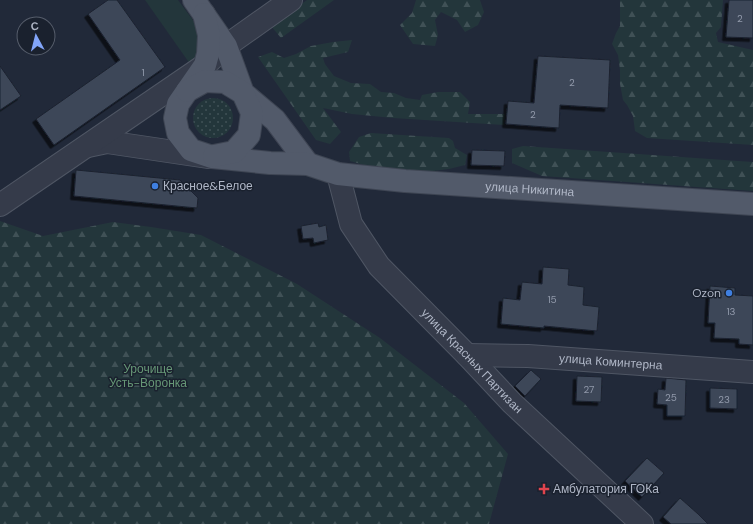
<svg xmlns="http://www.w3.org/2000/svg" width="753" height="524" font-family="'DM Sans',sans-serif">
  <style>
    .grass { fill: url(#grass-dots) }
    .forest { fill: url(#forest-firs) }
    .park { fill: #23363b }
    .building { fill: #3d4759; stroke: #1c2330; filter: url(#shadow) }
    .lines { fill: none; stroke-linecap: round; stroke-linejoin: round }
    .minor-casing { stroke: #4f5664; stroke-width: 24 }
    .major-casing { stroke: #3e4553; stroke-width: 24 }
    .minor { stroke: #353b4a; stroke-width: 22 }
    .major { stroke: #525a6a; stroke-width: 22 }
    .shop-dot { fill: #3f7fe0; stroke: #1a212e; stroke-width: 1.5 }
    .health-dot { fill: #e0444e; stroke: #1a212e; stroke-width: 1.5 }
    .labels { text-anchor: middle; stroke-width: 3; stroke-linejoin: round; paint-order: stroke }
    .number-label { font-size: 10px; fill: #929aab }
    .poi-label { font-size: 12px; fill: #afb6c6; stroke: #1a212e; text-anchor: start }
    .street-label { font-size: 12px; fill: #afb6c6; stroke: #1a212e }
    .park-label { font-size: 12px; fill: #669776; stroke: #1a212e }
  </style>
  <defs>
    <pattern id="grass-dots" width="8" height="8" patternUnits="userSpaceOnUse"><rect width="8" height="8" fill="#23363b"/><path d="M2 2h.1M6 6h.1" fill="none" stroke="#405156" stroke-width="1.8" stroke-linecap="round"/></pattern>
    <pattern id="forest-firs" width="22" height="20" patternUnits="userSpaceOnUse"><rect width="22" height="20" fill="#23363b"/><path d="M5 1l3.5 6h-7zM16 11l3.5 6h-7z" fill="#405156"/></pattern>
    <filter id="shadow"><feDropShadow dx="-3.5" dy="3.5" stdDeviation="0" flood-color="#0009"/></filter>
  </defs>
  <rect width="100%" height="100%" fill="#212939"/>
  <circle class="grass" cx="213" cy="118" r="20"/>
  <g class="forest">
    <polygon points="307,0 334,0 281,38 271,26"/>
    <polygon points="416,0 480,0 484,12 478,25 465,32 457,20 441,12 435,20 438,35 435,46 413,44 400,25 412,13"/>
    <polygon points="620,0 723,0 721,27 716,33 718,42 753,50 753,145 647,138 635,131 633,116 627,105 623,100 620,84 620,70 618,55 612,44 616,33 620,26"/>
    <polygon points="352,40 348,52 323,58 325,64 334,76 351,83 370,84 381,92 394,93 406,98 420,100 422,95 438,92 460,92 470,102 468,114 505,114 504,125 393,118 352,114 323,108 341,132 330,144 316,140 258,57 272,52 284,58 296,54 311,46 333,42"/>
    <polygon points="371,133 449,138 453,141 455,148 467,155 465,165 449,169 425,172 396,170 364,165 350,161 349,152 359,137"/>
    <polygon points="523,146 753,162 753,191 542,176 512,163 512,149"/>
    <polygon points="0,221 43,236 113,222 151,227 201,235 297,284 380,338 464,403 508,454 489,524 0,524"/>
  </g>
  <polygon class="park" points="145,0 178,0 193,20 201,36 199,57 190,64"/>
  <g class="building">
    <polygon points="108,0 117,0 165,67 54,145 36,119 120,60 88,14"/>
    <polygon points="729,0 753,0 753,38 726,37"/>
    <polygon points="538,56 610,60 608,108 560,105 559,128 506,124 508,101 534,103"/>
    <polygon points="0,66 21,96 0,110"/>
    <polygon points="472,150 505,151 504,166 471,165"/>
    <polygon points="76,170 180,180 198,198 197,208 74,196"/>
    <polygon points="318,223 319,227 326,225 328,240 314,243 313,238 303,239 301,226"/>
    <polygon points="543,267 569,269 568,285 584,287 583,305 599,307 597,331 544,326 544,328 501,324 503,298 520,300 522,282 542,284"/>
    <polygon points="710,286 735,288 735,295 753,296 753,345 739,344 739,339 714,338 715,323 708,323"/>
    <polygon points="531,370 541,379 525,396 515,386"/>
    <polygon points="577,376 602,377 601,402 576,401"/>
    <polygon points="666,378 686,380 685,416 667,416 667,405 657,404 658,389 665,390"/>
    <polygon points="710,388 737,389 737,409 710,408"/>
    <polygon points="647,458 664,473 642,497 625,481"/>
    <polygon points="680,498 698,514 708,524 671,524 663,517"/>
  </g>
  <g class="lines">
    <defs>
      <g id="minor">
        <polyline points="88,146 107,142 208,157"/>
        <path id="s1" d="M 338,174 L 351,224 L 379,266 L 467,355 L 512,403 L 642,524"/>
        <polyline points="0,205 205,65 226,46 291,0"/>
        <path id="s2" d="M 467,355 L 528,356 L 753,372"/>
      </g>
      <g id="major">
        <polyline points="194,0 226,46 243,93 275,120 308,164"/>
        <path id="s3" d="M 204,14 L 209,35 L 208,54 L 205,65 L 178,104 L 175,118 L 178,133 L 191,150 L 212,157 L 270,163 L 308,164 L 338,174 L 405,181 L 753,204"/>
        <polyline points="187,91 205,81 225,82 243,93 252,113 249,135 234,152 214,156"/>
      </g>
    </defs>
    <use href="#minor" class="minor-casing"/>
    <use href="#major" class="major-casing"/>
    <use href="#minor" class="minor"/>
    <use href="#major" class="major"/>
  </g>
  <g class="shop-dot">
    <circle cx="155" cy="186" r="4"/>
    <circle cx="729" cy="293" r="4"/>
  </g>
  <path class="health-dot" d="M542 483h4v4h4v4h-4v4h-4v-4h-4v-4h4z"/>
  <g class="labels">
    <g class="number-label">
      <text x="740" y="22">2</text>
      <text x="143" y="76">1</text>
      <text x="572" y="86">2</text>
      <text x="533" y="118">2</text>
      <text x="552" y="303">15</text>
      <text x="731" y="315">13</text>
      <text x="589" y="393">27</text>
      <text x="671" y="401">25</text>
      <text x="724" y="403">23</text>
    </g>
    <g class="poi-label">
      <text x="163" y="190">Красное&amp;Белое</text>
      <text x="721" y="297" text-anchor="end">Ozon</text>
      <text x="553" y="493">Амбулатория ГОКа</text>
    </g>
    <g class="street-label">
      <text dy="4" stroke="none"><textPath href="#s3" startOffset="493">улица Никитина</textPath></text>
      <text dy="4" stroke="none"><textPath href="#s1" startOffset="235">улица Красных Партизан</textPath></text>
      <text dy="4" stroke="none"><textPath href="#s2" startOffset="144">улица Коминтерна</textPath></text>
    </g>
    <g class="park-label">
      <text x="148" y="373">Урочище<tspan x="148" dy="14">Усть-Воронка</tspan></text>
    </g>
  </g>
  <g transform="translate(36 36) rotate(353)"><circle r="19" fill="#1a212e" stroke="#565d6b"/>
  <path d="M0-3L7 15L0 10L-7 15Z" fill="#82a5f9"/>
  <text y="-6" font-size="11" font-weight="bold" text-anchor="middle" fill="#afb6c6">С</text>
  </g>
</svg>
